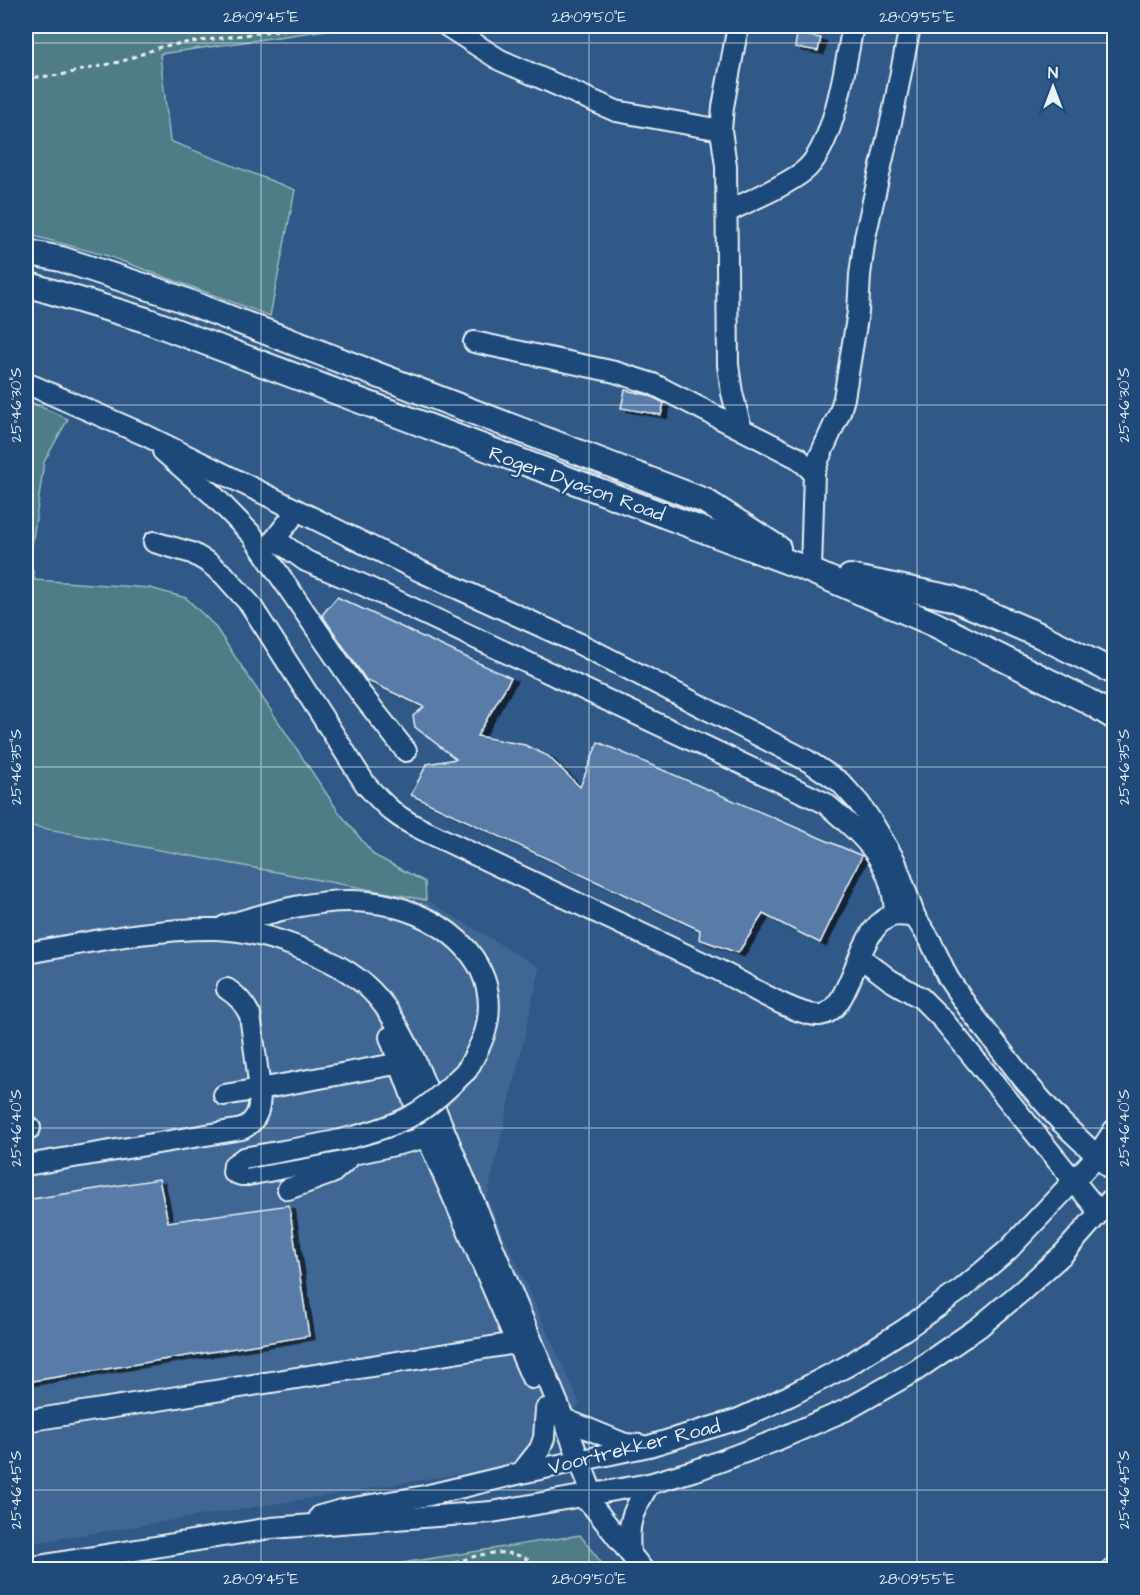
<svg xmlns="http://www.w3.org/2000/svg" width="1140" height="1595" font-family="'Architects Daughter',sans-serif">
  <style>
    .built { fill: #3f6693 }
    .green { fill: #4f7d87; stroke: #9cb7c0; stroke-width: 1.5 }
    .building { fill: #587ba7; stroke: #e8f1f8; stroke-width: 1.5; filter: url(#shadow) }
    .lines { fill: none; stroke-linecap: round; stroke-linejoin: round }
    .minor-casing { stroke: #e8f1f8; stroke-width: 24 }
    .major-casing { stroke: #e8f1f8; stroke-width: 28 }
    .path { stroke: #e8f1f8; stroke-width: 3; stroke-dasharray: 4.5 4.5; stroke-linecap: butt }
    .minor { stroke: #1f4a7a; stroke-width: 20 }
    .major { stroke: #1f4a7a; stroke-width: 24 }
    .minor-bridge-casing { stroke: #e8f1f8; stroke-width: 24; stroke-linecap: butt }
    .minor-bridge { stroke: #1f4a7a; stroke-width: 20 }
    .ticks { fill: none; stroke: #e8f1f8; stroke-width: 1.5; stroke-opacity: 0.45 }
    .labels { text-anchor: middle; stroke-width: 5; stroke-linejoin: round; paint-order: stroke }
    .street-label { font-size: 20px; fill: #e8f1f8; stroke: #1f4a7a }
    .neatline { fill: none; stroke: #e8f1f8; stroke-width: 2 }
    .ticks-label { font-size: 15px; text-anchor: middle; fill: #e8f1f8 }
  </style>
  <defs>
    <filter id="shadow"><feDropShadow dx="6" dy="3.5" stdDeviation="0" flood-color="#0009"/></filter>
  </defs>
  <rect width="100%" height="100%" fill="#305988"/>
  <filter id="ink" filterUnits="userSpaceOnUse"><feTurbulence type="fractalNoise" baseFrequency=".0167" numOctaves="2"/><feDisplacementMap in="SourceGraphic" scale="12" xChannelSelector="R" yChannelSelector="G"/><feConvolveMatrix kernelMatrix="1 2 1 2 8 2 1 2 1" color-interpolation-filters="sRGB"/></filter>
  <g filter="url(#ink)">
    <polygon class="built" points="26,825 426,900 540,968 487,1198 580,1404 522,1464 26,1544"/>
    <g class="green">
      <polygon points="26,26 354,26 160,54 170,141 295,190 270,316 108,256 26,234"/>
      <polygon points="26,400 68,419 44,462 30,560 35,580 150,588 186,598 214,625 338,811 374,855 425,882 426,900 26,825"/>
      <polygon points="580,1535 606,1569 364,1569"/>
    </g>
    <g class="building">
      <polygon points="797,34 821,38 818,51 795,47"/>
      <polygon points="625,390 648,395 664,403 661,415 621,408"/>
      <polygon points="337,597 511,678 477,736 525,745 548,756 580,787 598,742 862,856 820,943 763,914 738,953 699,939 700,930 411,795 427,764 456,759 415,727 413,716 424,707 366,680 322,615"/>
      <polygon points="159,1179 168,1222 289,1205 309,1336 26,1382 26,1200"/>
    </g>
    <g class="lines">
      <defs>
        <g id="minor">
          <polyline points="447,26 500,60 616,111 721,130"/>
          <polyline points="738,26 723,107 721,130 726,166 728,365 732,393 741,428"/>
          <path d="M 727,212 C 752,199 782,188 804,171 C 835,146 845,64 853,26"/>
          <polyline points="474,342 615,372 653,384 798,458 814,473"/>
          <polyline points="26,383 145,435 422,572 578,643 808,761 840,782 859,803 874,825 895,861 915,917 930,940 948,978 969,1009 1024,1080 1061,1122 1114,1172"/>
          <polyline points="163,451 213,495 252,535 361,694 406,751"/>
          <path d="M 297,511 L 275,539 L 306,561 L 363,585 L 825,803 C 863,836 894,861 895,915"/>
          <path d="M 154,542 L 192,553 L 209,563 L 224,575 L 250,604 L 366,785 C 386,807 396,817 423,830 C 521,876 619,922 716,969 C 740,980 796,1017 820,1015 C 853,1012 856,926 892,916 C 899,914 908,916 915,917"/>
          <polyline points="811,569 814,473 819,458 840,412 844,398 858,312 860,275 865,237 893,113 910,26"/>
          <path d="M 225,926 C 271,912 320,897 368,902 C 433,908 504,956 486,1029 C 482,1044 474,1057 467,1070"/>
          <path d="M 26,953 C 86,943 154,928 215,929 C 261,930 328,954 363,983 C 386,1002 401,1031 414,1058 L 558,1404 L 592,1493 L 591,1504"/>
          <polyline points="860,957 890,980 921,998 943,1020 1100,1213"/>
          <polyline points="390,1037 427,1137 532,1378"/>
          <path d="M 224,1095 L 260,1089 L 250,1015 C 244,1003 238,996 227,989"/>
          <polyline points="26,1129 30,1128"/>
          <path d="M 244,1158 L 234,1165 L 233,1172 L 241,1175 L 248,1175 C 313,1162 376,1151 439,1134"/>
          <path d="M 26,1165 L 242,1129 C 259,1120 260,1107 260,1089 L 401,1063 L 413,1058"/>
          <polyline points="288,1189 332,1173 349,1158"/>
          <polyline points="564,1419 625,1444 640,1445"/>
          <polyline points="26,1421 529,1341"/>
          <polyline points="521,1473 540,1449 544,1438 546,1409"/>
          <polyline points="581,1497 591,1504 643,1570"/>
          <polyline points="320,1516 342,1510 425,1496 521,1473 649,1446 739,1419 789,1396 847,1366 904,1330 962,1289 1008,1250 1097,1156 1114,1130"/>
          <path d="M 630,1553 C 627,1521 633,1511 649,1484"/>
          <polyline points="26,1568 271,1528 492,1512 649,1484 699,1469 772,1442 846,1410 915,1371 979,1327 1022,1291 1063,1254 1114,1196"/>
          <polyline points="1112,1570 1114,1569"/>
        </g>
        <g id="major">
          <polyline points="26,252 61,259 165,293 705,501 778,548"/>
          <polyline points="26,284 146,320 804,568 934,624 1086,700 1114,717"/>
          <polyline points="850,577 952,598 1039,635 1114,672"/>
        </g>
      </defs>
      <use href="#minor" class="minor-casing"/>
      <use href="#major" class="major-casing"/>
      <g class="path">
        <polyline points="26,78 61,75 123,61 163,46 309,26"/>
        <path d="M 438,1570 C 466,1558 502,1543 530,1561 L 531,1570"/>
      </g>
      <use href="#minor" class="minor"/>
      <use href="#major" class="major"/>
      <defs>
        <path id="minor-bridge" d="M 244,1158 C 295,1148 375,1139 418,1112 C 436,1101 451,1085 467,1070"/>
      </defs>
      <use href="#minor-bridge" class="minor-bridge-casing"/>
      <use href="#minor-bridge" class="minor-bridge"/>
    </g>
  </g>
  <path class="ticks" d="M 261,26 L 261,1570M 589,26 L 589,1570M 917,26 L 917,1570M 26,43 L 1114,43M 26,405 L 1114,405M 26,767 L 1114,767M 26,1128 L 1114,1128M 26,1490 L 1114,1490"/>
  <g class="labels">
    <g class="street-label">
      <text transform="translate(577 483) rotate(20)" y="7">Roger Dyason Road</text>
      <text transform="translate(634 1446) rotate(-14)" y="7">Voortrekker Road</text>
    </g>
  </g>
  <rect width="1140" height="1595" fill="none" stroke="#1f4a7a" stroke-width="66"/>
  <g transform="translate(1053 87)" stroke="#1f4a7a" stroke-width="4.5" paint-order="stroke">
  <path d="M0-4.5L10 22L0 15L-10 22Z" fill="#e8f1f8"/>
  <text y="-9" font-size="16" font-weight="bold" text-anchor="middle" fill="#e8f1f8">N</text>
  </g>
  <rect x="33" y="33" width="1074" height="1529" class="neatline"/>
  <g class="ticks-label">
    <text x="261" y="22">28°09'45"E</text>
    <text x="589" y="22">28°09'50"E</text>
    <text x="917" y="22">28°09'55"E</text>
    <text transform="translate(16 405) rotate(-90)" y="5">25°46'30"S</text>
    <text transform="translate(1124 405) rotate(-90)" y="5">25°46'30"S</text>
    <text transform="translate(16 767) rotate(-90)" y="5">25°46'35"S</text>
    <text transform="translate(1124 767) rotate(-90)" y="5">25°46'35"S</text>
    <text transform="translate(16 1128) rotate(-90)" y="5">25°46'40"S</text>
    <text transform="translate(1124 1128) rotate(-90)" y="5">25°46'40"S</text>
    <text transform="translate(16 1490) rotate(-90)" y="5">25°46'45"S</text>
    <text transform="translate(1124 1490) rotate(-90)" y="5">25°46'45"S</text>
    <text x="261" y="1584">28°09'45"E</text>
    <text x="589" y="1584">28°09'50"E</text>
    <text x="917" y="1584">28°09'55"E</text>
  </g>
</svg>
